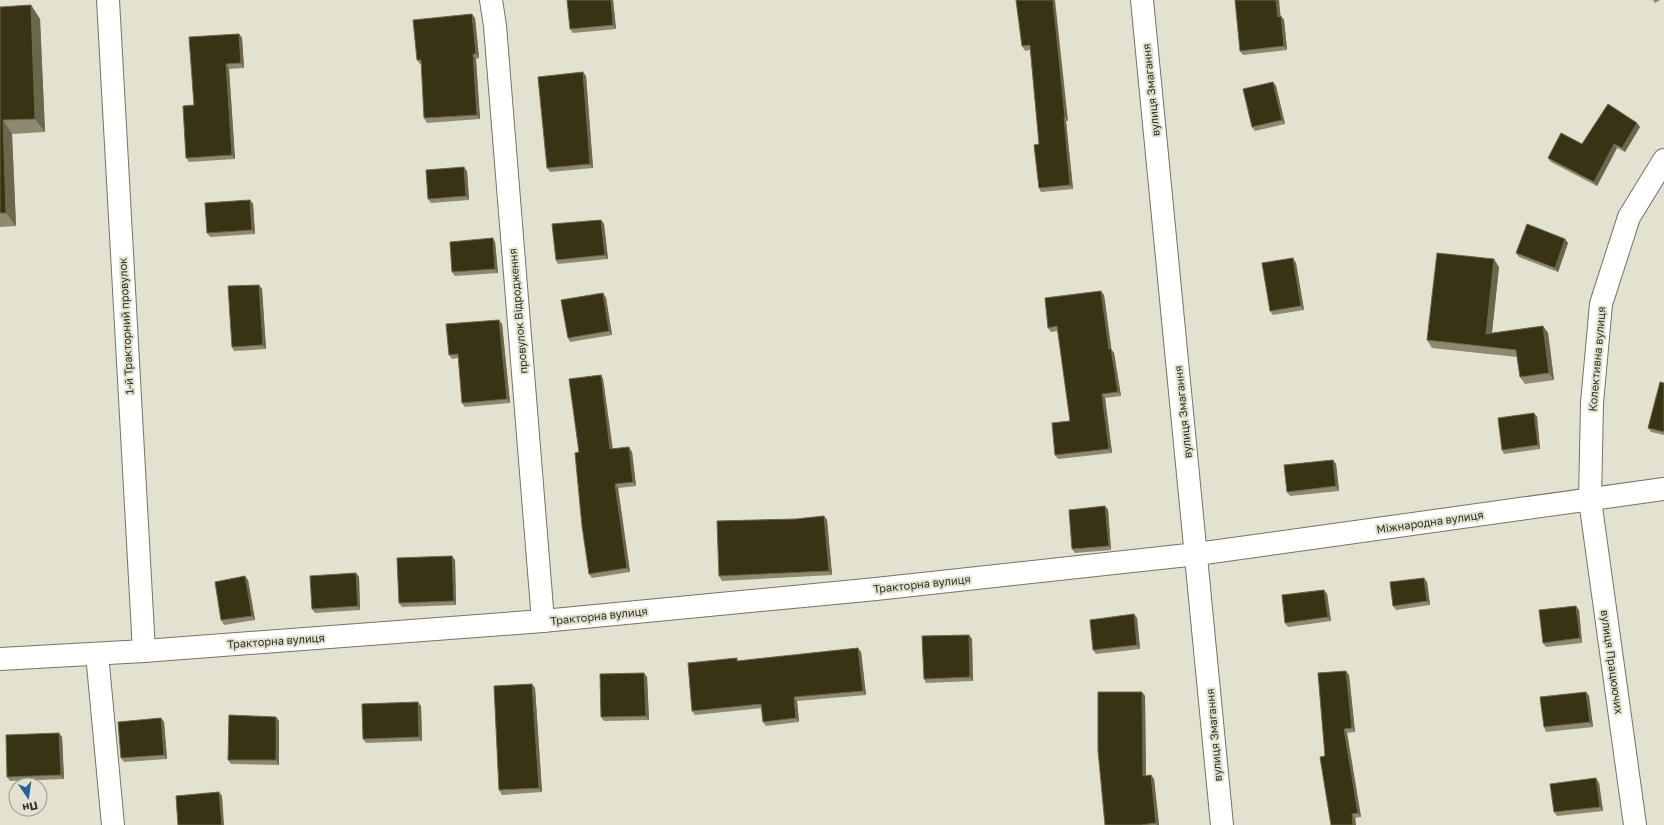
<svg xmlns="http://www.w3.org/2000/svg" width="1664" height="825" font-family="'Golos Text',sans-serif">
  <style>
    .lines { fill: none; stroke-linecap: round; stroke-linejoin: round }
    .minor-casing { stroke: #767464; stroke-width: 24 }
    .minor { stroke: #fff; stroke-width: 22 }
    .wall { fill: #8e8a72 }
    .shaded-wall { fill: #6b674c }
    .building { fill: #383314; stroke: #6b674c }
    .labels { text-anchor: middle; stroke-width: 4; stroke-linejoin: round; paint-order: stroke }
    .street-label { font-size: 11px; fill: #302f28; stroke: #e3e1cf }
  </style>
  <rect width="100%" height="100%" fill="#e3e1cf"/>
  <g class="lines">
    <defs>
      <g id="minor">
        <polyline points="108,0 144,651"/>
        <polyline points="491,0 495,26 543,621"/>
        <polyline points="1142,0 1222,825"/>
        <polyline points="97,654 113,825"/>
        <polyline points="0,659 144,651 543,621 876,589 1197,554 1664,489"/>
        <polyline points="1635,825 1590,500 1592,403 1601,304 1629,217 1664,160"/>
      </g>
    </defs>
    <use href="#minor" class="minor-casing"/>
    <use href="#minor" class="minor"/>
  </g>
  <g class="wall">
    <polygon points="613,0 616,29 573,33 570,29"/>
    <polygon points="1016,0 1068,121 1066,121 1073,189 1041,192 1039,188 1039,144 1030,50 1025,51 1022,46"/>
    <polygon points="1653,0 1660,0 1655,3"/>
    <polygon points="31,5 40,19 45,132 12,134 16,226 0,227 0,7"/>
    <polygon points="1280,16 1284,20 1287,50 1243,55 1240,51"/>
    <polygon points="475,18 479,58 476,59 480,119 427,123 424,118 422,64 420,64 417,60"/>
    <polygon points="239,34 242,38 244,68 229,69 235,159 189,162 186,158 194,105"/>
    <polygon points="586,76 593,168 550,172 547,168"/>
    <polygon points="1273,82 1276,86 1285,124 1255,131 1252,127"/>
    <polygon points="1640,127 1625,152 1617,148 1597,186 1551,162 1548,158 1582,144"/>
    <polygon points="467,171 469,200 431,203 428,199"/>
    <polygon points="250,200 253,204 255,234 210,237 207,233"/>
    <polygon points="601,220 604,224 608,259 558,264 556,260"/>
    <polygon points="1565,239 1568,243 1558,272 1519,257 1516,253"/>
    <polygon points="495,242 498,273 455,276 452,272"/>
    <polygon points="1296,263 1304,310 1273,315 1270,311"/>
    <polygon points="1499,267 1492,333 1543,326 1548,333 1554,380 1525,384 1520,377 1517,357 1432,348 1427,340"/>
    <polygon points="259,285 262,289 266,349 234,351 232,347"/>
    <polygon points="603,293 606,298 612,335 570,342 568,338"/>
    <polygon points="1104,295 1111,349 1114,353 1121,396 1105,398 1112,453 1058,459 1055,455 1070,421 1058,331 1051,332 1048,328"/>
    <polygon points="502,324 510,403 465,407 462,403 458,358 452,359 449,355"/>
    <polygon points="601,375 603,379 613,449 632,452 636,486 618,488 630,572 592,578 589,574 579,452"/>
    <polygon points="1664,383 1664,435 1651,432 1648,428"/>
    <polygon points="1534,413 1537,417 1540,449 1504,454 1502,450"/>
    <polygon points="1333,460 1336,464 1339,491 1290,496 1287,492"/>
    <polygon points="1105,506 1108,510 1111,550 1075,553 1072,549"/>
    <polygon points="824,516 827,520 832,575 722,581 719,576"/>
    <polygon points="455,560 456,605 402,607 399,603"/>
    <polygon points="356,573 359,577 360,610 315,613 312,609"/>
    <polygon points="248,580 255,620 224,625 221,620"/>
    <polygon points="1427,582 1430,605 1396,610 1393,606"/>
    <polygon points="1324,590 1327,594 1331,621 1288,627 1285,623"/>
    <polygon points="1579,610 1582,643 1546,647 1543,643"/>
    <polygon points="1134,614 1137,618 1140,649 1096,654 1093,650"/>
    <polygon points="969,635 972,639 973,681 926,683 924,679"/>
    <polygon points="861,652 866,695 797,701 799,722 766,726 763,722 762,708 695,715 692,711 739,661"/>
    <polygon points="1349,675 1355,732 1347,733 1361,817 1355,818 1356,825 1331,825 1325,756"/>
    <polygon points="647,677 649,720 604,721 601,717"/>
    <polygon points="535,688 542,792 502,795 499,790"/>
    <polygon points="1142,692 1145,696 1146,776 1151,775 1154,779 1159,825 1105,825"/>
    <polygon points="1586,692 1589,696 1593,727 1546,732 1544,727"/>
    <polygon points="421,706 422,741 366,743 363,739"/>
    <polygon points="276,717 279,721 279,765 231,764 228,760"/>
    <polygon points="161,718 164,722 167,759 124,762 121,758"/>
    <polygon points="62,737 64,779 10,781 7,777"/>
    <polygon points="1599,783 1603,811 1557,816 1554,812"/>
  </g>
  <g class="shaded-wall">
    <polygon points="611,0 613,0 616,29 613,25"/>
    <polygon points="1053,0 1055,0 1068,121 1065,117"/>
    <polygon points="1276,0 1279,0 1281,21 1278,17"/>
    <polygon points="31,5 40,19 45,132 35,119"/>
    <polygon points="472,14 475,18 479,58 476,54"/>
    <polygon points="1281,16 1284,20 1287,50 1284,46"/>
    <polygon points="239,34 242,38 244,68 241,63"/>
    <polygon points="473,54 476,59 480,119 477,115"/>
    <polygon points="226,64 229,69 235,159 232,155"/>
    <polygon points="583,72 586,76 593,168 590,164"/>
    <polygon points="1273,82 1276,86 1285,124 1282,120"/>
    <polygon points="1064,117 1066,121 1073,189 1070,185"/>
    <polygon points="3,120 12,134 16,226 6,213"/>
    <polygon points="1637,123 1640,127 1625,152 1622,148"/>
    <polygon points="1614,144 1617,148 1597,186 1594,182"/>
    <polygon points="464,167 467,171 469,200 466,196"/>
    <polygon points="250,200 253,204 255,234 252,230"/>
    <polygon points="601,220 604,224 608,259 605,255"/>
    <polygon points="493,238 495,242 498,273 495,269"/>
    <polygon points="1565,239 1568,243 1558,272 1555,268"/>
    <polygon points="1293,258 1296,263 1304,310 1301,306"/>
    <polygon points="1494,259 1499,267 1491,341 1486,334"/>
    <polygon points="259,285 262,289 266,349 263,345"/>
    <polygon points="1101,291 1104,295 1112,353 1109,349"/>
    <polygon points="603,293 606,298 612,335 609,331"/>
    <polygon points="499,320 502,324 510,403 507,399"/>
    <polygon points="1543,326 1548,333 1554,380 1549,373"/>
    <polygon points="1111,349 1114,353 1121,396 1118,392"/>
    <polygon points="601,375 603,379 613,453 610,449"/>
    <polygon points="1102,394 1105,398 1112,453 1109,449"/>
    <polygon points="1534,413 1537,417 1540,449 1538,445"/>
    <polygon points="629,447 632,452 636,486 633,482"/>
    <polygon points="1333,460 1336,464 1339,491 1336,486"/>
    <polygon points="615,484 618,488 630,572 627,568"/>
    <polygon points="1105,506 1108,510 1111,550 1109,546"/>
    <polygon points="824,516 827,520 832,575 829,571"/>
    <polygon points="452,556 455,560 456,605 454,601"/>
    <polygon points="356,573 359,577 360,610 358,606"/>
    <polygon points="245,576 248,580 255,620 252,616"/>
    <polygon points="1424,578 1427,582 1430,605 1427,601"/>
    <polygon points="1324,590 1327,594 1331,621 1328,617"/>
    <polygon points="1576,606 1579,610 1582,643 1580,638"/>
    <polygon points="1134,614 1137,618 1140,649 1137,645"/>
    <polygon points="969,635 972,639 973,681 970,677"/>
    <polygon points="858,648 861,652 866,695 863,691"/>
    <polygon points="1346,671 1349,675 1355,732 1352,728"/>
    <polygon points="644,673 647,677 649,720 646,716"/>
    <polygon points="532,684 535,688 542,792 539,788"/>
    <polygon points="1142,692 1145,696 1146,780 1143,776"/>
    <polygon points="1586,692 1589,696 1593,727 1590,722"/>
    <polygon points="794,697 797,701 799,722 796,718"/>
    <polygon points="418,702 421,706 422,741 419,737"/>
    <polygon points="276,717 279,721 279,765 276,760"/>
    <polygon points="161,718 164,722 167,759 164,755"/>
    <polygon points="1344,729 1347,733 1361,817 1358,813"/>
    <polygon points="59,733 62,737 64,779 61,775"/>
    <polygon points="1151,775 1154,779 1159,825 1157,825 1156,823"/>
    <polygon points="1596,778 1599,783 1603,811 1600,807"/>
    <polygon points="219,792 222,796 224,825 222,825"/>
    <polygon points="1352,814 1355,818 1356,825 1353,825"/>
  </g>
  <g class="building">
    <polygon points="567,0 611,0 613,25 570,29"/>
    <polygon points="1016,0 1053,0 1065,117 1064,117 1070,185 1039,188 1034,145 1039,144 1030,45 1022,46"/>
    <polygon points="1235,0 1276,0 1278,17 1281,16 1284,46 1240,51"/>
    <polygon points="31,5 35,119 3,120 6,213 0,213 0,7"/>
    <polygon points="472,14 476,54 473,54 477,115 424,118 421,60 417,60 413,20"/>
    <polygon points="239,34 241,63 226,64 232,155 186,158 183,106 194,105 189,37"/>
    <polygon points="583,72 590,164 547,168 538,77"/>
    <polygon points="1273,82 1282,120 1252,127 1243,89"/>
    <polygon points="1608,104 1637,123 1622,148 1614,144 1594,182 1548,158 1561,133 1582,144"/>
    <polygon points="464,167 466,196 428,199 426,170"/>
    <polygon points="250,200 252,230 207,233 205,203"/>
    <polygon points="601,220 605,255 556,260 552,224"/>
    <polygon points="1527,224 1565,239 1555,268 1516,253"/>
    <polygon points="493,238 495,269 452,272 450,242"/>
    <polygon points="1437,253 1494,259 1486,334 1543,326 1549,373 1520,377 1516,350 1427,340"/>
    <polygon points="1293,258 1301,306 1270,311 1262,263"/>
    <polygon points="259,285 263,345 232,347 228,286"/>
    <polygon points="1101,291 1109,349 1111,349 1118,392 1102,394 1109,449 1055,455 1052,423 1070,421 1057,326 1048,328 1045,298"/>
    <polygon points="603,293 609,331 568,338 561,300"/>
    <polygon points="499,320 507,399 462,403 458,354 449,355 446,324"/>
    <polygon points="601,375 610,449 629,447 633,482 615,484 627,568 589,574 582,526 575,453 579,452 569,379"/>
    <polygon points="1660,382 1664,383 1664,432 1648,428"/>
    <polygon points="1534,413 1538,445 1502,450 1498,418"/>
    <polygon points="1333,460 1336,486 1287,492 1284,465"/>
    <polygon points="1105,506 1109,546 1072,549 1069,510"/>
    <polygon points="824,516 829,571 719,576 717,521 796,519"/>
    <polygon points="452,556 454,601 399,603 397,558"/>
    <polygon points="356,573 358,606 312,609 310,576"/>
    <polygon points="245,576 252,616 221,620 215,582"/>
    <polygon points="1424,578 1427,601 1393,606 1390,582"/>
    <polygon points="1324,590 1328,617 1285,623 1282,595"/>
    <polygon points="1576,606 1580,638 1543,643 1539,610"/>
    <polygon points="1134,614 1137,645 1093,650 1090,620"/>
    <polygon points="969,635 970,677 924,679 922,636"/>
    <polygon points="858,648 863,691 794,697 796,718 763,722 761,704 692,711 688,663 737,658 737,661"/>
    <polygon points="1346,671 1352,728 1344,729 1358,813 1352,814 1353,825 1331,825 1320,757 1325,756 1318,673"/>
    <polygon points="644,673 646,716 601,717 600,674"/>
    <polygon points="532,684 539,788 499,790 494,686"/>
    <polygon points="1098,692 1142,692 1143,776 1151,775 1156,823 1141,825 1105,825 1098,750"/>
    <polygon points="1586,692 1590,722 1544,727 1540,697"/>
    <polygon points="418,702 419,737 363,739 362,704"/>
    <polygon points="229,715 276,717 276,760 228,760"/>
    <polygon points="161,718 164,755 121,758 118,722"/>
    <polygon points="59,733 61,775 7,777 6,735"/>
    <polygon points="1596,778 1600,807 1554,812 1550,784"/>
    <polygon points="219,792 222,825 178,825 176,796"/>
  </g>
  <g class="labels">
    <g class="street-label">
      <text transform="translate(1151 90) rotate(-96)" y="4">вулиця Змагання</text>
      <text transform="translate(518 311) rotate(-95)" y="4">провулок Відродження</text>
      <text transform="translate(126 326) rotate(-93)" y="4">1-й Тракторний провулок</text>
      <text transform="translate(1597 359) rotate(-85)" y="4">Колективна вулиця</text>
      <text transform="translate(1183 412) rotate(-96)" y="4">вулиця Змагання</text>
      <text transform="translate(1430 522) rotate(-8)" y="4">Міжнародна вулиця</text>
      <text transform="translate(922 584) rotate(-6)" y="4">Тракторна вулиця</text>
      <text transform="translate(599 616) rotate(-6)" y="4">Тракторна вулиця</text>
      <text transform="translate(276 641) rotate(-4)" y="4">Тракторна вулиця</text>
      <text transform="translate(1612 662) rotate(82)" y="4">вулиця Працюючих</text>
      <text transform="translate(1214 735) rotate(-95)" y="4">вулиця Змагання</text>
    </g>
  </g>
  <g transform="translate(28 797) rotate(167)"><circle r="19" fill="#e3e1cf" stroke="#9b9a8c"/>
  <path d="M0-3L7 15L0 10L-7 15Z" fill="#276098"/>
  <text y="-6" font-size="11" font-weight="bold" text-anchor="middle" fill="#302f28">Пн</text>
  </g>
</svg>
